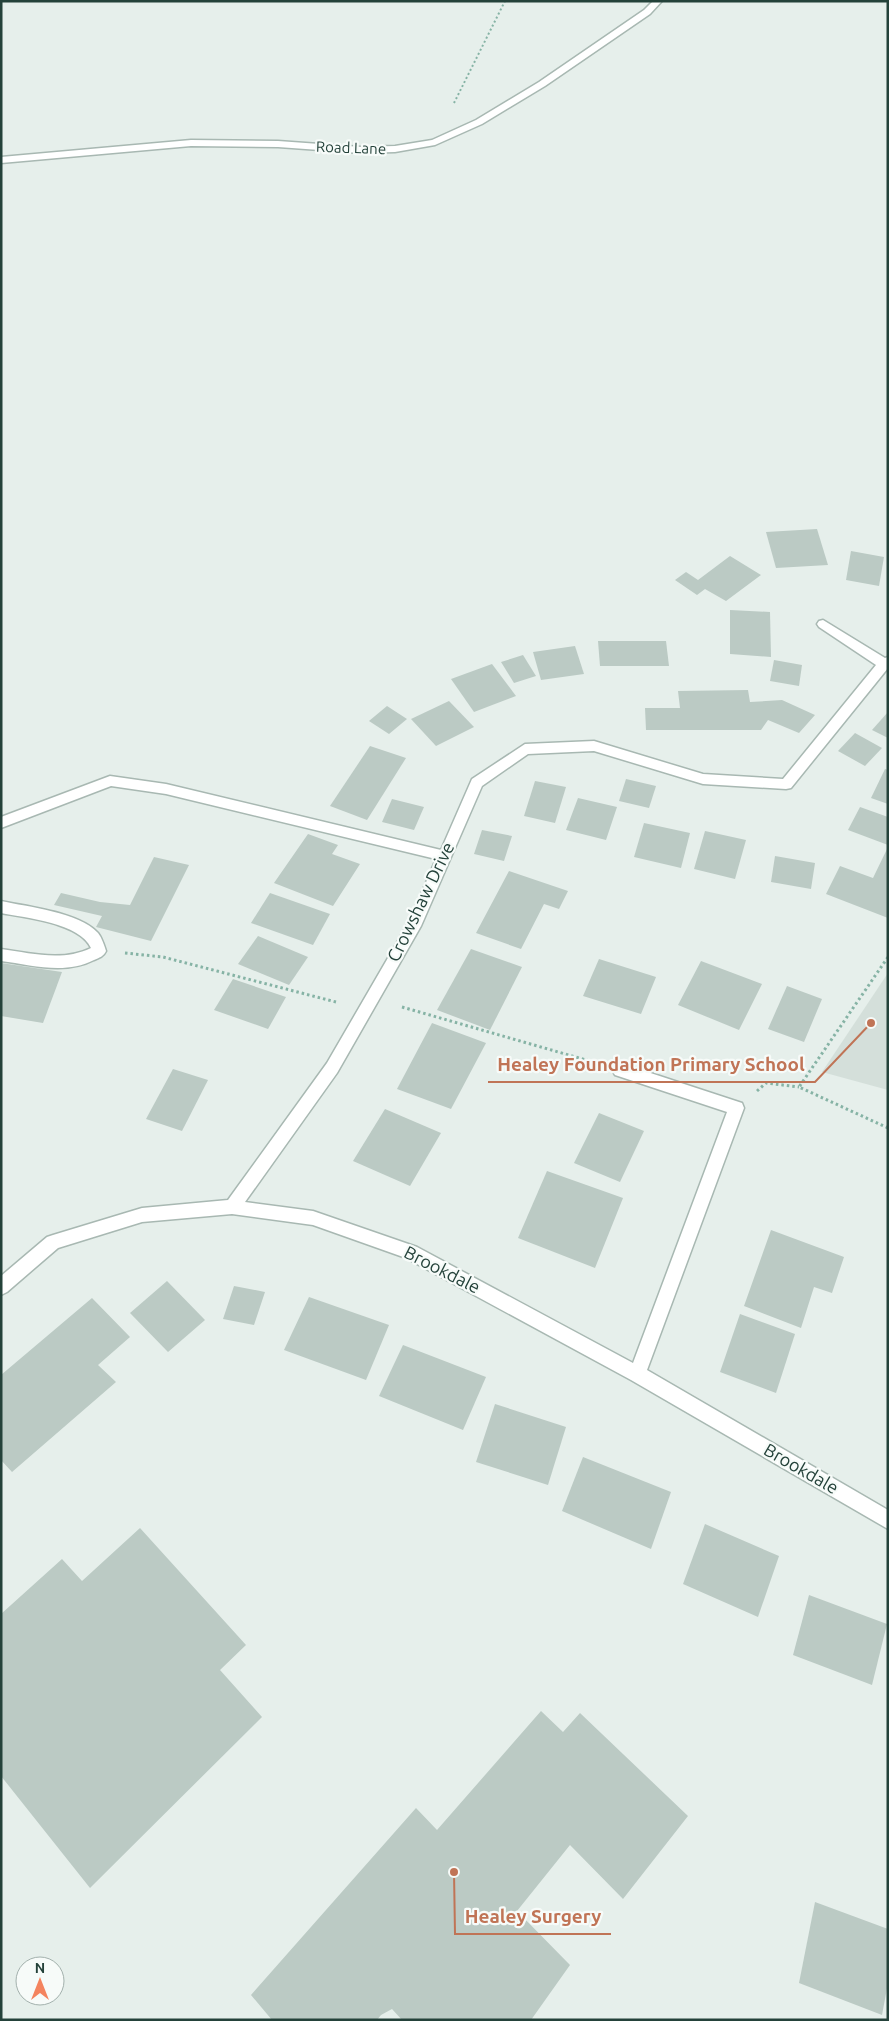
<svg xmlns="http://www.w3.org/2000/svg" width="889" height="2021" font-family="Ubuntu,sans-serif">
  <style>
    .built { fill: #d4dfda }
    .building { fill: #bbcac4 }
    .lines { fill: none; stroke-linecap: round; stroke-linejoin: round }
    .minor-casing { stroke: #a8b8b2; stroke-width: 3 }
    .path-far1 { stroke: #86b3a5; stroke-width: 2; stroke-dasharray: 2 2.5; stroke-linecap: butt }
    .path { stroke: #86b3a5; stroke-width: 3; stroke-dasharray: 2.5 3; stroke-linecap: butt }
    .minor { fill: #fff; fill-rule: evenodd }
    .labels { text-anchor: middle; stroke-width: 4.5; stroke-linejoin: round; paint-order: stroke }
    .far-street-label { font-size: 15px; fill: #24423a; stroke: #f7fbf9 }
    .street-label { font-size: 18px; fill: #24423a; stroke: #f7fbf9 }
    .leader { fill: none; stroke: #c07456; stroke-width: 2 }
    .callout-dot { fill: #c07456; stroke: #f7fbf9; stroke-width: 2 }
    .callout-label { font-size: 19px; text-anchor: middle; font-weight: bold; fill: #c07456; stroke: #f7fbf9; stroke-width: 4.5; stroke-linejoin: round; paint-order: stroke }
  </style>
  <rect width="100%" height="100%" fill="#e6efeb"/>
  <polygon class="built" points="888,973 888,1090 822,1072"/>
  <g class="building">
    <polygon points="817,529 828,565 776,568 766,532"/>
    <polygon points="851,551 884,557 879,586 846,580"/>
    <polygon points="730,556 761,575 726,601 705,589 697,595 675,580 686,572 698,580"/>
    <polygon points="730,610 770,612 771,657 730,654"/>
    <polygon points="598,641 666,641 669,666 600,666"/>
    <polygon points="575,646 584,674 541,680 533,652"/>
    <polygon points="523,655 536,676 514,683 501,662"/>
    <polygon points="774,660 802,665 799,686 770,681"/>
    <polygon points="492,664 516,696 474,712 451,679"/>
    <polygon points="748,690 750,702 782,700 815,715 799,733 768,720 761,730 646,730 645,708 680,708 678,691"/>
    <polygon points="449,701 474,727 436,746 411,719"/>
    <polygon points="387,706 407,719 389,734 369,721"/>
    <polygon points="888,712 888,738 872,730"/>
    <polygon points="855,733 882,748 865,766 838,751"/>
    <polygon points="370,746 406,758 367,820 330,806"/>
    <polygon points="885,769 888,770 888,804 871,798"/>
    <polygon points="626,779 656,786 649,808 619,801"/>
    <polygon points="535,781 566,787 555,823 524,816"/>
    <polygon points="578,798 617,807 606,840 566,830"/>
    <polygon points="392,799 424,807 414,830 382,822"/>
    <polygon points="860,807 888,817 888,845 848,830"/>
    <polygon points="644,823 690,833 681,868 634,857"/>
    <polygon points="482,830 512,836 504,861 474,854"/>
    <polygon points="705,831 746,840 735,879 694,869"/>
    <polygon points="308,834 338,845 332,854 360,864 333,906 274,883"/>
    <polygon points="888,847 888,918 826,894 840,866 873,878"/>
    <polygon points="775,856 815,863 811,889 771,882"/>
    <polygon points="154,857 189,865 151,941 96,927 102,916 54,905 61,893 100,902 130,905"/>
    <polygon points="509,871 568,891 559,909 544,904 521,949 476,933"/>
    <polygon points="270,893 330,914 313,945 251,923"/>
    <polygon points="258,936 308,957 289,985 238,964"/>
    <polygon points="471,949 522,967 490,1030 437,1010"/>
    <polygon points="599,959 656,977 641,1014 583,996"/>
    <polygon points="701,961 762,984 739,1030 678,1005"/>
    <polygon points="1,963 62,972 43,1023 1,1016"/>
    <polygon points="233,979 286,997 268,1029 214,1010"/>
    <polygon points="787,986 822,999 804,1042 768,1029"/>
    <polygon points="432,1023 486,1043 451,1109 397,1089"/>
    <polygon points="173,1069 208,1080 182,1131 146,1119"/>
    <polygon points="385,1109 441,1133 410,1186 353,1161"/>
    <polygon points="599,1113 644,1131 620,1182 574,1163"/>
    <polygon points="547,1171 623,1198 595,1268 518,1238"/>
    <polygon points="771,1230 844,1257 832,1293 814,1287 801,1328 744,1306"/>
    <polygon points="167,1281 205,1320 168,1352 130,1313"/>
    <polygon points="234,1286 265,1292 254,1325 223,1319"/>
    <polygon points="309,1297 389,1325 366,1380 284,1350"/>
    <polygon points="92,1298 130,1337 98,1365 116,1382 12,1472 1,1460 1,1375"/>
    <polygon points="740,1314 795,1334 776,1393 720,1372"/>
    <polygon points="403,1345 486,1377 463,1430 379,1396"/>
    <polygon points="495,1404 566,1427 548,1485 476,1462"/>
    <polygon points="583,1457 671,1492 651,1549 562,1511"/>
    <polygon points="705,1524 779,1556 758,1617 683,1584"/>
    <polygon points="140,1528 246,1645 220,1670 262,1717 90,1888 1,1776 1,1614 62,1559 82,1581"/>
    <polygon points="809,1595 887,1624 872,1685 793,1655"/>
    <polygon points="541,1711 563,1732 580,1713 688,1816 623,1899 570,1845 517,1911 570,1965 531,2020 402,2020 392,2009 381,2015 377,2020 272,2020 251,1995 416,1808 437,1830"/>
    <polygon points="815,1902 888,1929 888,1983 882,2015 799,1983"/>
  </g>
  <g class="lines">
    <defs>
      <g id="minor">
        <polygon points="653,1 662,1 650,14 545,86 482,124 435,145 395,152 361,153 278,147 191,146 1,163 1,157 191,140 278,141 361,147 395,146 432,140 476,120 539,82 644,10"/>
        <polygon points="823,620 885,658 888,657 888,668 791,788 786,789 703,784 594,751 528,754 482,786 421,926 337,1073 245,1202 313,1211 417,1247 633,1363 727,1112 615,1075 612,1070 615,1065 620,1063 742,1103 744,1108 647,1370 888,1510 888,1529 631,1380 406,1258 313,1225 232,1214 142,1222 58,1248 7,1292 1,1295 1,1276 47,1237 53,1235 142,1208 228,1200 327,1063 410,920 436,859 166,794 111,786 1,828 1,817 110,776 166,784 441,850 472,779 525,744 594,741 703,774 783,779 876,665 819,627 817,624 819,621"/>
        <path d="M 1,901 C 28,907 79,912 98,933 C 102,938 104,945 106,951 C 104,956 99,958 94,960 C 65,975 32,965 1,961 L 1,949 C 31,953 62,962 91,948 C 80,923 26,918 1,913 Z"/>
      </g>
    </defs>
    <use href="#minor" class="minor-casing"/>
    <polyline class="path-far1" points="454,103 505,1"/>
    <g class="path">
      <polyline points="125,953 163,957 336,1002"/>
      <polyline points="888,957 799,1087 888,1128"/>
      <polyline points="402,1007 593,1062"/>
      <polyline points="757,1091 766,1083 799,1087"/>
    </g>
    <use href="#minor" class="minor"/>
  </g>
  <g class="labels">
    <g class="far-street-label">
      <text transform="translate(351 148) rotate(2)" y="5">Road Lane</text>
    </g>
    <g class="street-label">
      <text transform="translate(421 902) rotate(-64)" y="6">Crowshaw Drive</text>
      <text transform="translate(442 1270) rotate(27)" y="6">Brookdale</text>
      <text transform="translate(801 1469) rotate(30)" y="6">Brookdale</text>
    </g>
  </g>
  <path class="leader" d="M871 1023L815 1082H488M454 1872L455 1934H611"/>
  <g class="callout-dot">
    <circle cx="871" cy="1023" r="5"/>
    <circle cx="454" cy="1872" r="5"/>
  </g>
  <g class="callout-label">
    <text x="651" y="1071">Healey Foundation Primary School</text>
    <text x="533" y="1923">Healey Surgery</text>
  </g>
  <rect width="889" height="2021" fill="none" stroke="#24423a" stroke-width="5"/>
  <g transform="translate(40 1981)"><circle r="24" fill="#f7fbf9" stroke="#a3b1ad"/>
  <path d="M0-4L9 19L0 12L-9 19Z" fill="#f4845f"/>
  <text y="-8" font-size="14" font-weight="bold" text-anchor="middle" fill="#24423a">N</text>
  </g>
</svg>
